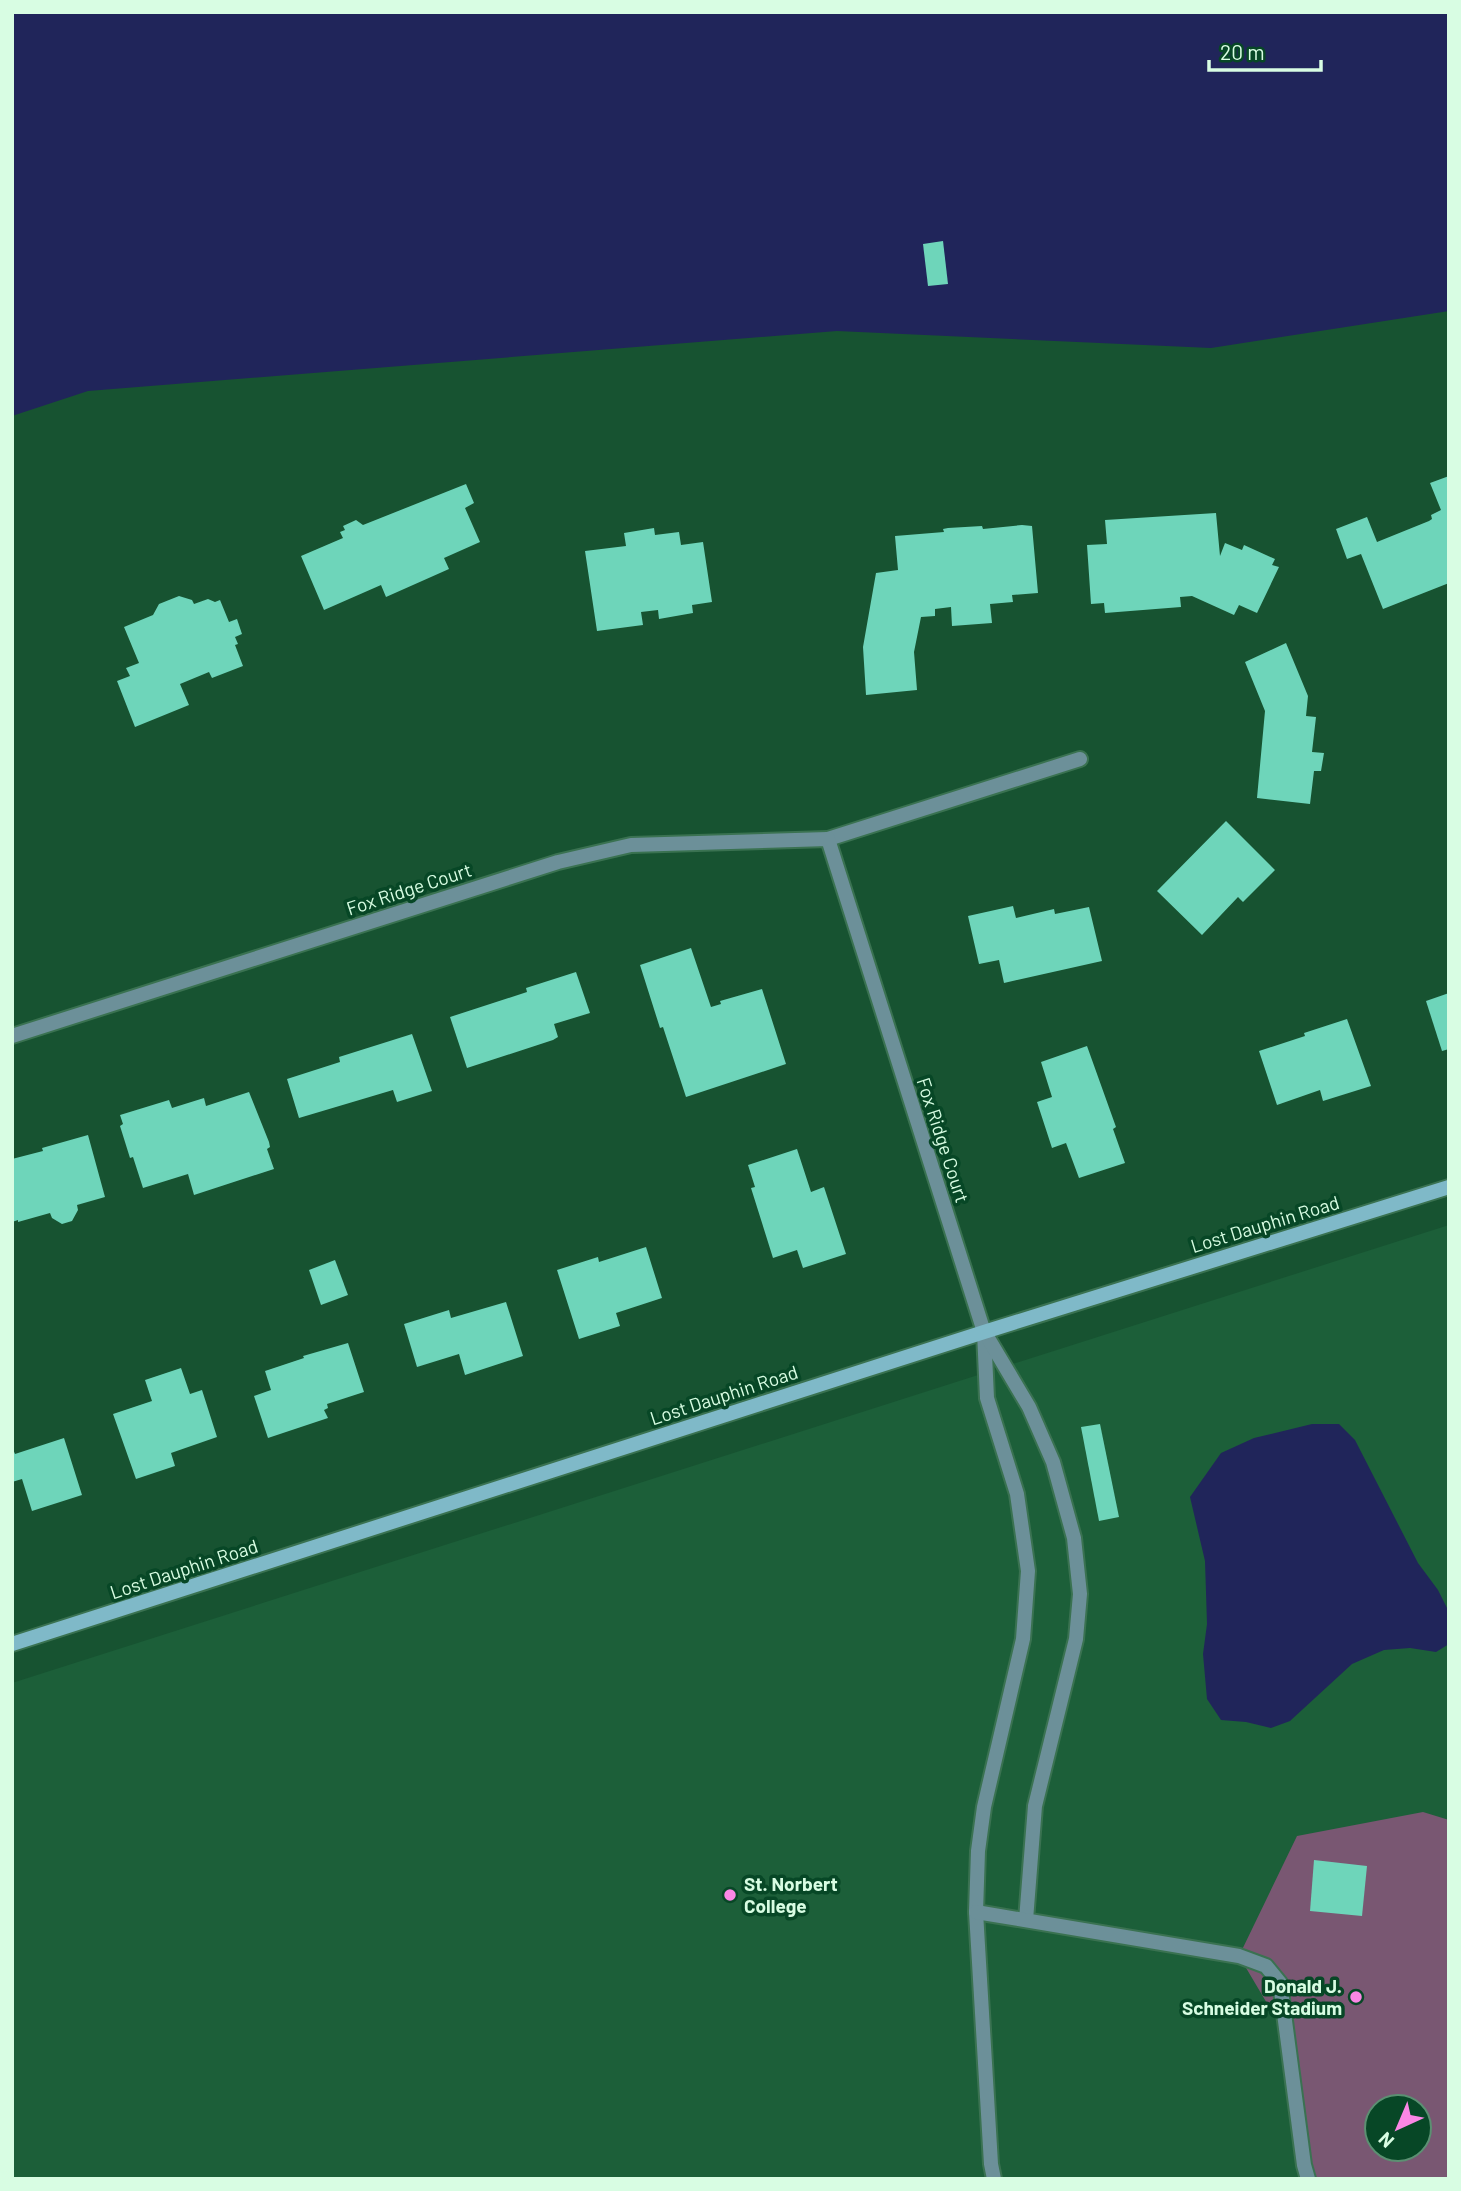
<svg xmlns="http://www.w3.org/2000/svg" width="1461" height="2191" font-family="Barlow,sans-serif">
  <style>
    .built { fill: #1c5f39; fill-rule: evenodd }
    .green { fill: #795772; fill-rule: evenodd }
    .water { fill: #20255a }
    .building { fill: #6ed5ba }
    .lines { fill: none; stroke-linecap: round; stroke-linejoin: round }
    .lane-casing { stroke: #3a7251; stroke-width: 18 }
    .street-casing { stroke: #3a7251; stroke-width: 18 }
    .secondary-casing { stroke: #3a7251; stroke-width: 18 }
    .lane { stroke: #6c9099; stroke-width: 14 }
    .street { stroke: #6c9099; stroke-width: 14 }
    .secondary { stroke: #7fb9c8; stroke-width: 14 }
    .poi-dot { fill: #fb87e5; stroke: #074726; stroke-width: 2.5 }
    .labels { text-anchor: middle; stroke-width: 7; stroke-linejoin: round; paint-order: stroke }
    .street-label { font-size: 19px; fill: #d8fde3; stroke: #074726 }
    .poi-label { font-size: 19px; font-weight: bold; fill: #d8fde3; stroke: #074726; text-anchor: start }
  </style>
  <rect width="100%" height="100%" fill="#175331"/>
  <path class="built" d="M 1449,1225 L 1449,2179 L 12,2179 L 12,1683 ZM 1377,2107 L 1419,2107 L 1419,2149 L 1377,2149 Z"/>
  <path class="green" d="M 1423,1812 L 1449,1820 L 1449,2179 L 1314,2179 L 1287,2037 L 1239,1956 L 1297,1836 ZM 1377,2107 L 1419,2107 L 1419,2149 L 1377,2149 Z"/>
  <g class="water">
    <polygon points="12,12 1449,12 1449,311 1211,348 837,331 88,391 12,416"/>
    <polygon points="1312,1424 1339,1424 1355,1440 1418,1563 1438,1590 1449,1612 1449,1644 1436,1652 1410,1648 1384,1650 1352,1664 1290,1721 1271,1728 1246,1722 1221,1720 1207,1699 1203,1654 1207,1624 1205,1561 1190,1497 1221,1453 1254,1438"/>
  </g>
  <g class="building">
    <polygon points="943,241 948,284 928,286 923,244"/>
    <polygon points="1449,476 1449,583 1383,609 1361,554 1347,559 1336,529 1367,517 1377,542 1429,521 1432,519 1431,515 1441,510 1430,483"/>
    <polygon points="466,484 474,503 465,508 480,542 444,558 449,569 386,597 381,585 324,610 301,556 343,538 340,532 345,530 343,526 356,520 363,525"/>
    <polygon points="1216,513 1220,556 1225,543 1242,550 1244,545 1275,559 1272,565 1279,567 1257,613 1239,605 1234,615 1192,596 1180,597 1181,607 1105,613 1104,603 1091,604 1087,545 1107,544 1105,520"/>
    <polygon points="1022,525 1032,526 1038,593 1012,595 1013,602 990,604 992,623 952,626 951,607 935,609 935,616 921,617 914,652 917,690 866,695 863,647 876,573 898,570 895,536 944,532 943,529 948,528 982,526 983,529"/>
    <polygon points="654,528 655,535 679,532 681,545 703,542 712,602 692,605 693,613 659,619 658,610 641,612 643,625 597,631 585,551 626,546 624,533"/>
    <polygon points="179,596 192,600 194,604 208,599 215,602 220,600 229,622 237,619 242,634 235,637 238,644 235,645 243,666 212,678 209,672 180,684 189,705 135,727 117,681 130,676 126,668 139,663 124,627 153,615 159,604"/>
    <polygon points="1286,643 1308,696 1306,716 1316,717 1312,752 1324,753 1321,771 1314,771 1310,804 1257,798 1265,711 1245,662"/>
    <polygon points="1226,821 1275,870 1243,902 1238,897 1202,935 1157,891"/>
    <polygon points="1013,906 1016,918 1054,909 1055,914 1089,907 1102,961 1004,983 999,960 979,964 968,916"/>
    <polygon points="691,948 711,1007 721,1004 720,1001 762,989 786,1064 686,1097 663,1027 660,1028 640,965"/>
    <polygon points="576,972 590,1013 554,1024 558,1037 553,1040 467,1068 450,1017 527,992 526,988"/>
    <polygon points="1449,993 1449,1049 1442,1051 1426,1001"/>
    <polygon points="1347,1019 1371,1086 1323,1101 1320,1090 1277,1105 1259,1051 1305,1036 1304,1033"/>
    <polygon points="412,1034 432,1091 397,1102 393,1090 299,1118 287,1079 340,1062 339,1057"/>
    <polygon points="1087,1046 1116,1127 1113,1129 1125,1163 1079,1178 1066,1143 1052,1148 1037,1102 1052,1097 1041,1062"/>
    <polygon points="249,1092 269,1142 270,1147 267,1149 274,1169 194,1195 188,1174 143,1188 133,1157 130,1158 120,1126 123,1124 120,1115 169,1100 172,1108 204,1098 206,1106"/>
    <polygon points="88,1135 105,1197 77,1205 78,1210 72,1221 62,1224 52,1218 50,1213 18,1222 18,1220 12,1222 12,1159 43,1151 42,1148"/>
    <polygon points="797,1149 811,1192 824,1187 846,1254 803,1268 797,1250 773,1258 751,1188 755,1187 748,1165"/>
    <polygon points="646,1247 662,1298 616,1313 620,1326 579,1339 557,1270 598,1257 599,1262"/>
    <polygon points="335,1260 348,1295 321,1305 309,1270"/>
    <polygon points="506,1302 523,1356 465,1375 459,1354 417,1367 404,1324 449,1310 451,1318"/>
    <polygon points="348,1343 364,1392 327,1404 328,1408 324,1410 328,1418 268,1438 254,1396 271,1390 265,1371 304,1358 303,1356"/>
    <polygon points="181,1368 190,1394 202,1390 217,1437 171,1453 175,1466 136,1479 113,1414 152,1401 145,1380"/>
    <polygon points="1100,1424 1119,1517 1099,1521 1081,1427"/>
    <polygon points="64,1438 82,1495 32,1511 22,1479 12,1482 12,1447 15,1454"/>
    <polygon points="1314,1860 1367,1866 1362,1916 1310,1911"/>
  </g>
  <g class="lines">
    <defs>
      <g id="lane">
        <polyline points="984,1332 987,1398 1017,1494 1028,1571 1023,1639 984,1807 978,1851 976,1912 991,2164 994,2179"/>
        <polyline points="985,1333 1029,1407 1053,1462 1074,1538 1080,1594 1076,1639 1035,1806 1026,1920"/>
        <polyline points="976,1912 1239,1956 1266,1966 1280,1983 1304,2165 1308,2179"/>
      </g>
      <g id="street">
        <polyline points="828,839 1080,759"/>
        <polyline points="12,1036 558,862 631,845 828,839 984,1332"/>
      </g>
      <polyline id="secondary" points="12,1644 984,1332 1449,1187"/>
    </defs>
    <use href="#lane" class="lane-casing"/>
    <use href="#street" class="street-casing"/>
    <use href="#secondary" class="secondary-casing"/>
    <use href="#lane" class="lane"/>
    <use href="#street" class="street"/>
    <use href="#secondary" class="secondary"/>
  </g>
  <g class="poi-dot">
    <circle cx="730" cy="1895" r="7"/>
    <circle cx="1356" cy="1997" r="7"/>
  </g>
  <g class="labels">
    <g class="street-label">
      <text transform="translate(409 889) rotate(-18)" y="7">Fox Ridge Court</text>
      <text transform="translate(943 1140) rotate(72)" y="7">Fox Ridge Court</text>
      <text transform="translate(1265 1224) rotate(-17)" y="7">Lost Dauphin Road</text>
      <text transform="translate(724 1395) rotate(-18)" y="7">Lost Dauphin Road</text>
      <text transform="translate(184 1569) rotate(-18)" y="7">Lost Dauphin Road</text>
    </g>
    <g class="poi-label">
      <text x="744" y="1891">St. Norbert<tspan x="744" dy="22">College</tspan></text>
      <text x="1342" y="1993" text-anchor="end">Donald J.<tspan x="1342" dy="22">Schneider Stadium</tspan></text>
    </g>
  </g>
  <rect width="1461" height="2191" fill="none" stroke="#d8fde3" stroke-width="28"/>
  <g transform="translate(1398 2128) rotate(224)"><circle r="33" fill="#074726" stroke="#5b9072" stroke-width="2"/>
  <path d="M0-5L12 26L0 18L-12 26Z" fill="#fb87e5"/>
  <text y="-10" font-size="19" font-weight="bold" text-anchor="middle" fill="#d8fde3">N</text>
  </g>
  <path d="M1209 60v10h112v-10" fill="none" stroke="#d8fde3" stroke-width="3.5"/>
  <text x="1220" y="60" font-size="21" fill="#d8fde3" stroke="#074726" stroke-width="5" paint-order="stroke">20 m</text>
</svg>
